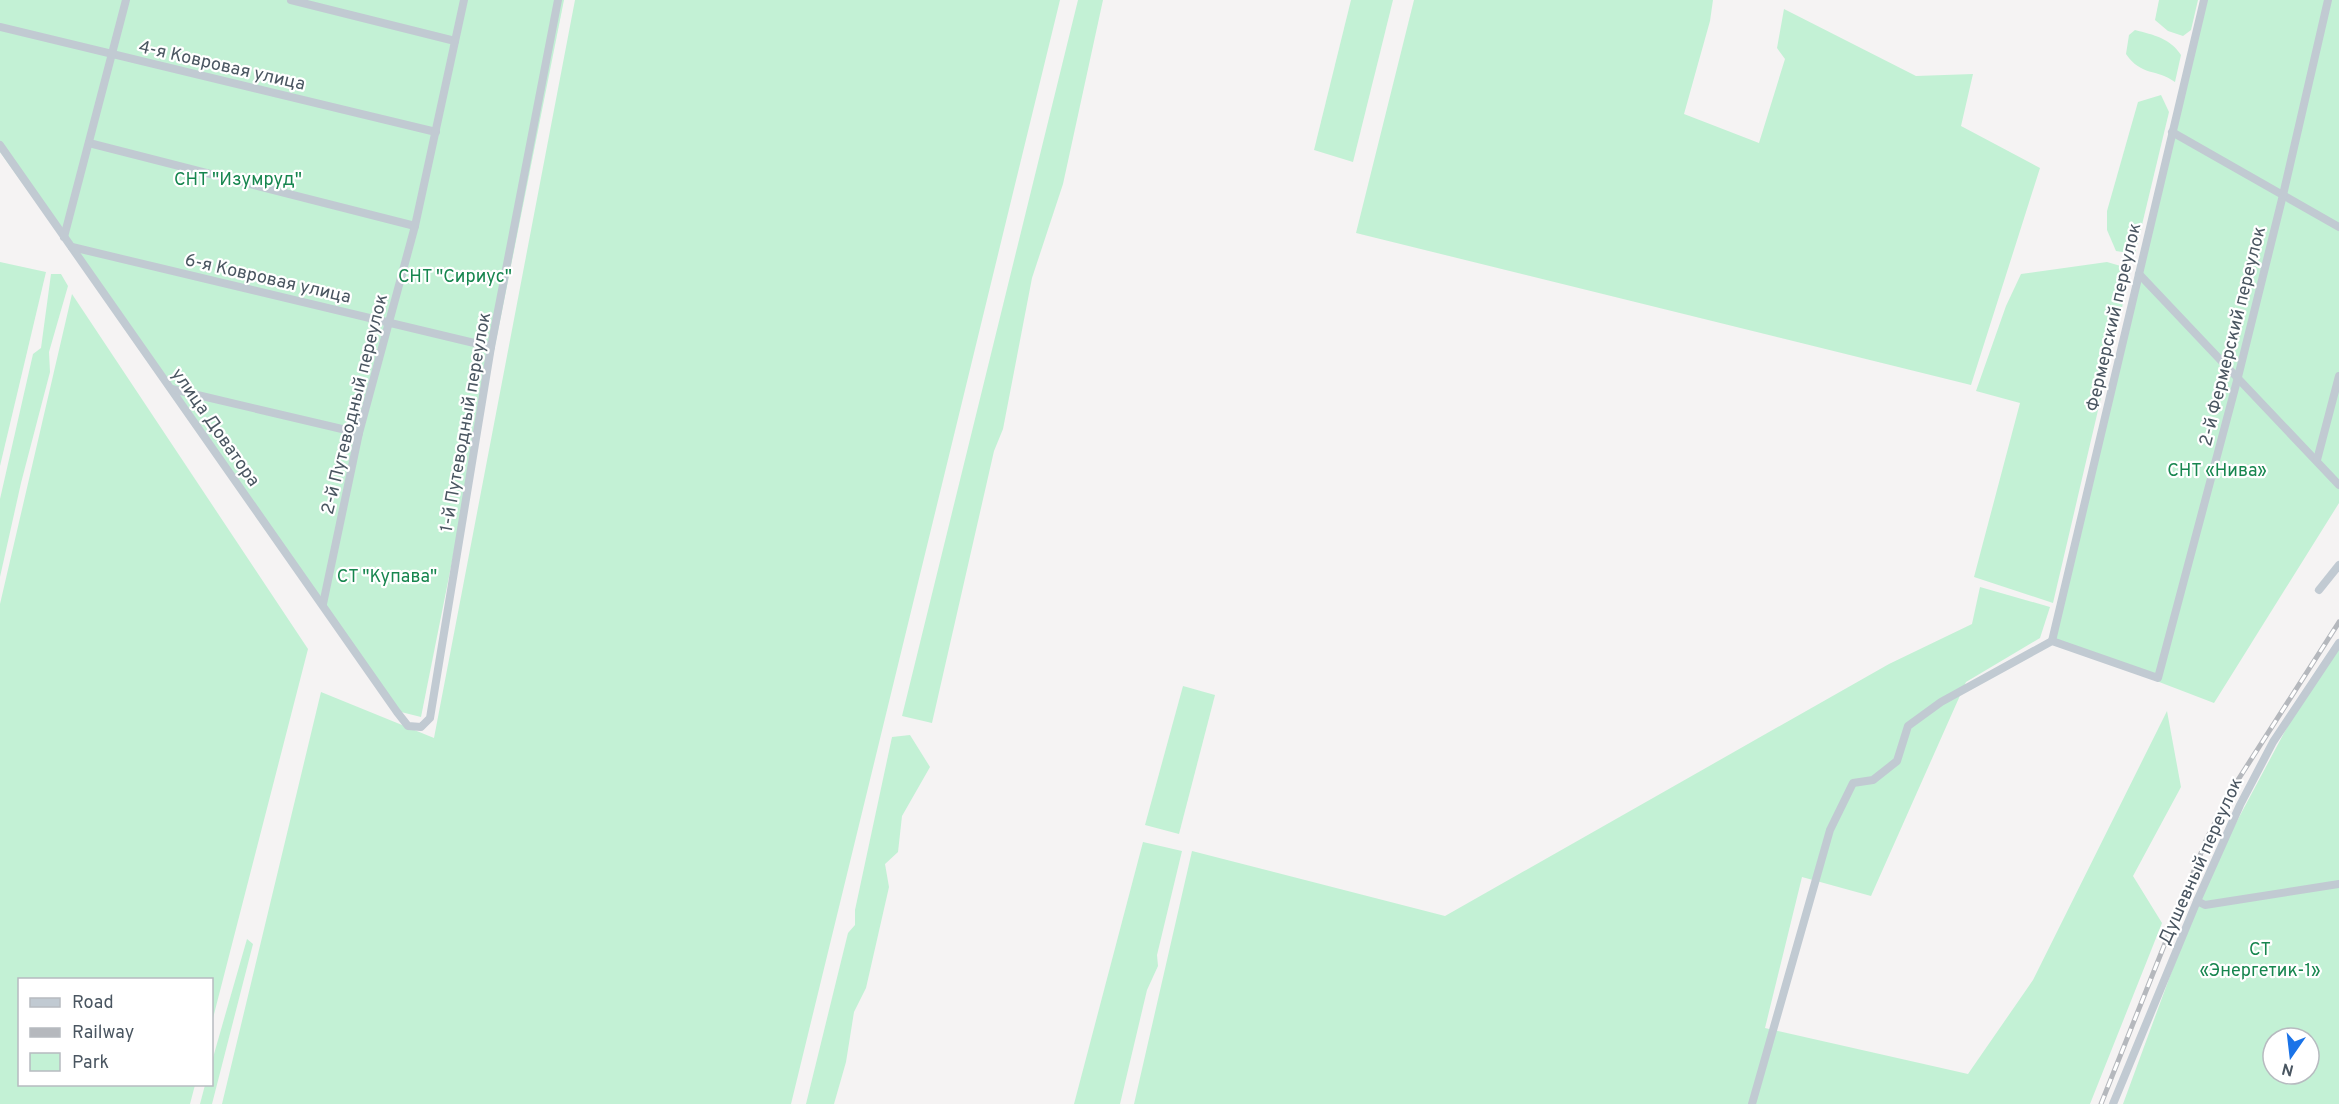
<svg xmlns="http://www.w3.org/2000/svg" width="2339" height="1104" font-family="Overpass,sans-serif">
  <style>
    .green { fill: #c3f1d5; fill-rule: evenodd }
    .lines { fill: none; stroke-linecap: round; stroke-linejoin: round }
    .minor { stroke: #c1cad2; stroke-width: 8 }
    .rail-casing { stroke: #b5b8bd; stroke-width: 5 }
    .rail { stroke: #fff; stroke-width: 3; stroke-dasharray: 9; stroke-linecap: butt }
    .labels { text-anchor: middle; stroke-width: 4.5; stroke-linejoin: round; paint-order: stroke }
    .street-label { font-size: 18px; fill: #4a5661; stroke: #fff }
    .park-label { font-size: 18px; fill: #17864f; stroke: #fff }
  </style>
  <rect width="100%" height="100%" fill="#f5f3f3"/>
  <g class="green">
    <polygon points="0,0 564,0 421,717 401,712 0,152"/>
    <polygon points="575,0 1060,0 791,1104 222,1104 321,692 434,738"/>
    <polygon points="1078,0 1103,0 1063,184 1032,278 1003,429 994,451 932,723 902,716"/>
    <polygon points="1351,0 1393,0 1353,162 1314,150"/>
    <polygon points="1414,0 1713,0 1710,21 1684,114 1759,143 1785,59 1777,48 1784,9 1916,76 1973,74 1961,126 2040,168 1971,385 1356,233"/>
    <polygon points="2159,0 2198,0 2191,30 2183,36 2168,31 2155,20"/>
    <polygon points="2204,0 2339,0 2339,503 2214,703 2052,641"/>
    <path d="M 2135,30 C 2154,35 2170,38 2181,55 L 2175,82 C 2156,68 2142,77 2126,54 L 2129,35 Z"/>
    <polygon points="2161,95 2169,112 2135,254 2116,251 2107,230 2107,211 2138,102"/>
    <polygon points="0,262 46,272 0,466"/>
    <polygon points="2107,262 2131,269 2053,603 1974,577 2020,403 1976,391 2006,306 2021,274"/>
    <polygon points="51,274 61,274 68,286 49,352 50,372 21,483 0,577 0,499 33,354 41,348"/>
    <polygon points="72,294 308,649 212,1022 212,980 20,980 20,1084 195,1085 190,1104 0,1104 0,604"/>
    <polygon points="1980,587 2050,607 2040,638 1966,682 1871,896 1802,877 1765,1028 1968,1074 2033,980 2167,711 2181,787 2133,876 2162,923 2090,1104 1134,1104 1192,851 1445,916 1889,664 1972,624"/>
    <path d="M 2339,641 L 2339,1104 L 2123,1104 L 2205,881 L 2308,688 ZM 2273,1038 L 2309,1038 L 2309,1074 L 2273,1074 Z"/>
    <polygon points="1183,686 1215,695 1179,834 1145,825"/>
    <polygon points="910,735 930,767 902,816 898,852 885,864 889,887 866,988 854,1012 846,1062 834,1104 806,1104 848,933 855,925 855,910 892,737"/>
    <polygon points="1143,842 1182,851 1157,955 1158,966 1147,990 1120,1104 1074,1104"/>
    <polygon points="247,939 253,944 212,1104 200,1104 205,1085 212,1084 212,1061"/>
  </g>
  <g class="lines">
    <g class="minor">
      <polyline points="291,0 455,41"/>
      <polyline points="0,27 436,132"/>
      <polyline points="2172,132 2339,227"/>
      <polyline points="89,143 415,226"/>
      <polyline points="0,145 397,712 408,726 421,727 430,718 491,347 558,0"/>
      <polyline points="64,237 126,0"/>
      <polyline points="72,247 491,347"/>
      <polyline points="2139,274 2339,485"/>
      <polyline points="172,389 359,433"/>
      <polyline points="2317,460 2339,376"/>
      <polyline points="2319,590 2339,565"/>
      <polyline points="323,604 359,433 415,226 464,0"/>
      <polyline points="2052,641 2204,0"/>
      <polyline points="2197,901 2205,905 2339,884"/>
      <polyline points="1752,1104 1830,830 1853,783 1873,780 1897,761 1908,726 1941,702 2052,641 2158,678 2238,377 2283,195 2328,0"/>
      <polyline points="2113,1104 2197,901 2240,805 2273,742 2339,643"/>
    </g>
    <defs>
      <polyline id="rail" points="2101,1104 2207,838 2236,783 2339,622"/>
    </defs>
    <use href="#rail" class="rail-casing"/>
    <use href="#rail" class="rail"/>
  </g>
  <g class="labels">
    <g class="street-label">
      <text transform="translate(222 65) rotate(13)" y="6">4-я Ковровая улица</text>
      <text transform="translate(268 278) rotate(13)" y="6">6-я Ковровая улица</text>
      <text transform="translate(2113 317) rotate(-77)" y="6">Фермерский переулок</text>
      <text transform="translate(2232 336) rotate(-76)" y="6">2-й Фермерский переулок</text>
      <text transform="translate(354 404) rotate(-76)" y="6">2-й Путеводный переулок</text>
      <text transform="translate(465 422) rotate(-80)" y="6">1-й Путеводный переулок</text>
      <text transform="translate(216 427) rotate(55)" y="6">улица Доватора</text>
      <text transform="translate(2200 861) rotate(-66)" y="6">Душевный переулок</text>
    </g>
    <g class="park-label">
      <text x="238" y="185">СНТ "Изумруд"</text>
      <text x="455" y="282">СНТ "Сириус"</text>
      <text x="2217" y="476">СНТ «Нива»</text>
      <text x="387" y="582">СТ "Купава"</text>
      <text x="2260" y="955">СТ<tspan x="2260" dy="21">«Энергетик-1»</tspan></text>
    </g>
  </g>
  <rect x="18" y="978" width="195" height="108" fill="#ffffff" stroke="#b7bbc0" stroke-width="1.5"/>
  <rect x="30" y="998" width="30" height="9" fill="#c1cad2" stroke="#b7bbc0" stroke-width="1.5"/>
  <text x="72" y="1008" font-size="18" fill="#4a5661">Road</text>
  <rect x="30" y="1028" width="30" height="9" fill="#b5b8bd" stroke="#b7bbc0" stroke-width="1.5"/>
  <text x="72" y="1038" font-size="18" fill="#4a5661">Railway</text>
  <rect x="30" y="1053" width="30" height="18" fill="#c3f1d5" stroke="#b7bbc0" stroke-width="1.5"/>
  <text x="72" y="1068" font-size="18" fill="#4a5661">Park</text>
  <g transform="translate(2291 1056) rotate(194)"><circle r="28" fill="#ffffff" stroke="#b7bbc0" stroke-width="1.5"/>
  <path d="M0-4.5L10 22L0 15L-10 22Z" fill="#1a73e8"/>
  <text y="-9" font-size="16" font-weight="bold" text-anchor="middle" fill="#4a5661">N</text>
  </g>
</svg>
